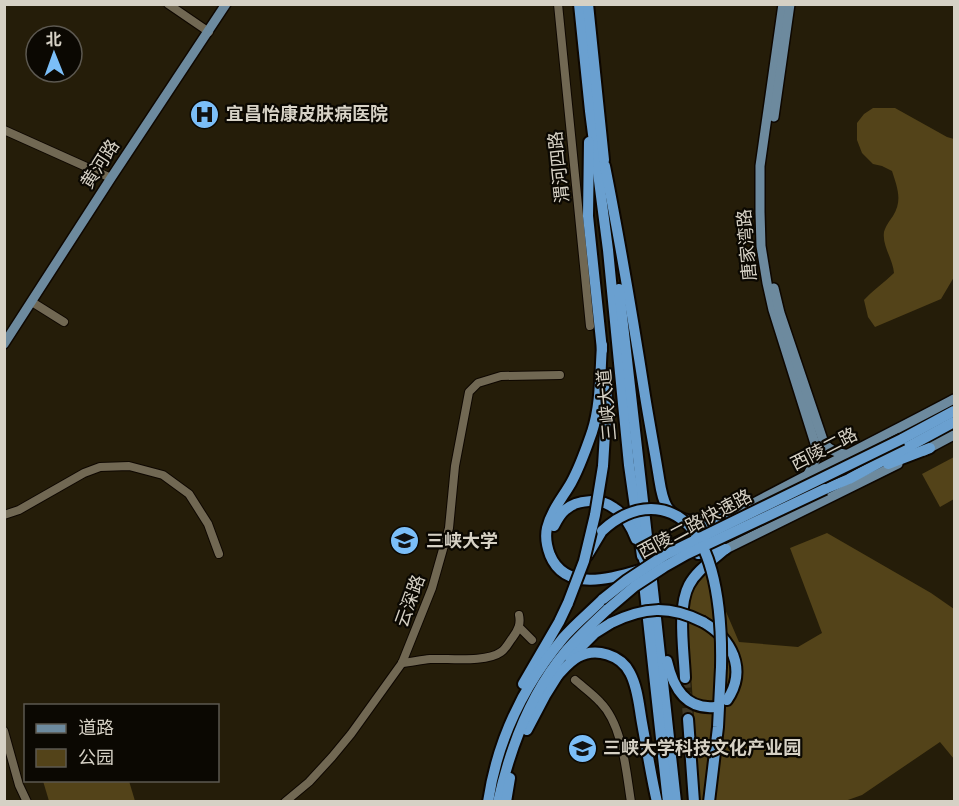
<svg xmlns="http://www.w3.org/2000/svg" width="959" height="806" font-family="'Nunito Sans','Noto Sans SC',sans-serif">
  <style>
    .green { fill: #534319 }
    .lines { fill: none; stroke-linecap: round; stroke-linejoin: round }
    .highway-tunnel { stroke: #403825; stroke-width: 10; stroke-dasharray: 10 5; stroke-linecap: butt }
    .minor-casing { stroke: #0e0700; stroke-width: 10 }
    .major-casing { stroke: #0e0700; stroke-width: 12 }
    .highway-casing { stroke: #0e0700; stroke-width: 14 }
    .minor { stroke: #716853; stroke-width: 8 }
    .major { stroke: #6d8a9e; stroke-width: 9 }
    .highway { stroke: #6aa0d0; stroke-width: 10 }
    .highway-bridge-casing { stroke: #0e0700; stroke-width: 14; stroke-linecap: butt }
    .highway-bridge { stroke: #6aa0d0; stroke-width: 10 }
    .labels { text-anchor: middle; stroke-width: 4.5; stroke-linejoin: round; paint-order: stroke }
    .poi-label { font-size: 18px; font-weight: bold; fill: #d6d1c5; stroke: #0b0802; text-anchor: start }
    .street-label { font-size: 18px; fill: #d6d1c5; stroke: #0b0802 }
  </style>
  <rect width="100%" height="100%" fill="#251d09"/>
  <g class="green">
    <path d="M 873,108 L 895,108 L 947,137 L 954,139 L 954,277 L 941,299 L 875,327 L 868,317 L 864,300 C 873,290 884,283 894,273 C 893,259 882,246 884,232 C 886,225 889,222 893,216 C 903,200 897,187 892,171 L 882,166 L 873,164 L 862,153 L 857,140 L 857,123 L 864,114 Z"/>
    <polygon points="954,457 954,499 940,507 922,474"/>
    <polygon points="827,533 931,593 954,609 954,759 940,742 862,795 845,801 700,801 688,632 688,598 695,585 703,576 709,572 739,642 798,647 822,633 790,548"/>
    <polygon points="43,781 129,781 135,801 49,801"/>
  </g>
  <g class="lines">
    <polyline class="highway-tunnel" points="685,678 688,719"/>
    <defs>
      <g id="minor">
        <polyline points="168,4 209,32"/>
        <polyline points="558,4 590,326"/>
        <polyline points="4,130 111,178"/>
        <polyline points="32,302 64,322"/>
        <polyline points="4,515 19,510 84,473 100,467 129,466 163,475 189,494 208,524 219,554"/>
        <polyline points="519,627 532,640"/>
        <path d="M 402,663 C 411,662 421,660 430,659 C 448,658 486,663 501,652 C 506,649 509,642 513,637 C 518,630 521,624 519,615"/>
        <path d="M 575,680 C 583,687 593,694 600,702 C 623,725 626,771 631,802"/>
        <polyline points="4,731 19,785 27,802"/>
        <polyline points="285,802 309,782 332,757 351,734 402,663 432,588 449,528 455,466 469,392 478,383 501,376 560,375"/>
      </g>
      <g id="major">
        <polyline points="783,4 760,166 760,212 761,246 767,283 773,310 817,450 816,459 808,474"/>
        <polyline points="774,117 790,4"/>
        <path d="M 774,288 L 780,313 L 824,443 C 831,452 839,453 850,455"/>
        <polyline points="4,344 111,178 226,4"/>
        <polyline points="924,451 954,435"/>
        <path d="M 722,520 C 799,478 877,440 954,399"/>
        <polyline points="726,549 898,464"/>
      </g>
      <g id="highway">
        <polyline points="579,4 590,111 608,250 629,465 642,556"/>
        <polyline points="588,4 604,160"/>
        <polyline points="589,142 588,216 602,350"/>
        <path d="M 605,166 C 620,242 633,319 645,396 C 649,421 654,447 658,472 C 660,483 661,497 667,507 C 680,527 707,520 727,518"/>
        <polyline points="619,289 649,554"/>
        <path d="M 602,345 C 600,373 601,404 592,432 C 586,449 580,467 571,483 C 563,497 551,511 547,528 C 545,537 547,547 550,555 C 565,592 611,579 640,570"/>
        <polyline points="902,439 954,411"/>
        <polyline points="888,464 930,448"/>
        <polyline points="603,466 607,400 605,375"/>
        <polyline points="825,489 849,479 954,422"/>
        <path d="M 554,526 C 557,520 560,514 565,510 C 577,499 601,498 614,508 C 624,514 632,528 636,539"/>
        <polyline points="698,554 726,549"/>
        <polyline points="587,556 602,531"/>
        <polyline points="644,560 708,527"/>
        <polyline points="651,572 676,802"/>
        <polyline points="643,574 668,802"/>
        <path d="M 703,622 C 731,638 748,669 727,700"/>
        <polyline points="570,658 595,633 611,623"/>
        <path d="M 667,661 C 673,687 685,710 715,707"/>
        <path d="M 557,676 C 564,669 569,662 578,657 C 596,647 621,655 630,673 C 638,688 639,707 642,723 C 647,750 651,776 657,802"/>
        <path d="M 685,678 C 684,652 677,607 689,585 C 697,570 713,560 725,549"/>
        <polyline points="523,684 559,622 568,603"/>
        <polyline points="688,719 694,802"/>
        <polyline points="527,730 546,694 561,670"/>
        <path d="M 488,802 C 497,741 524,685 563,638 C 575,624 590,612 603,599"/>
        <path d="M 498,802 C 510,748 530,694 566,651 C 579,636 593,623 608,609"/>
        <polyline points="506,802 510,778"/>
        <polyline points="709,802 718,727 721,667"/>
      </g>
    </defs>
    <use href="#minor" class="minor-casing"/>
    <use href="#major" class="major-casing"/>
    <use href="#highway" class="highway-casing"/>
    <use href="#minor" class="minor"/>
    <use href="#major" class="major"/>
    <use href="#highway" class="highway"/>
    <defs>
      <g id="highway-bridge">
        <path d="M 602,531 C 616,518 632,509 651,509 C 718,510 722,619 721,667"/>
        <polyline points="603,599 627,580 665,555 902,439"/>
        <polyline points="568,603 584,561 595,515 603,466"/>
        <polyline points="608,609 635,586 664,567 687,554 825,489"/>
        <path d="M 611,623 C 644,607 669,605 703,622"/>
      </g>
    </defs>
    <use href="#highway-bridge" class="highway-bridge-casing"/>
    <use href="#highway-bridge" class="highway-bridge"/>
  </g>
  <defs>
    <symbol id="hospital-disc" viewBox="-11 -11 22 22"><circle r="9.5" fill="#7bbef8" stroke="#0b0802"/><path d="M-5-5h3v3.5h4V-5h3V5h-3V1.5h-4V5h-3Z" fill="#111"/></symbol>
    <symbol id="university-disc" viewBox="-11 -11 22 22"><circle r="9.5" fill="#7bbef8" stroke="#0b0802"/><path d="M0-5L7-2L0 1L-7-2ZM-4 1L0 2.5L4 1V4Q0 6-4 4Z" fill="#111"/></symbol>
    <symbol id="school-disc" viewBox="-11 -11 22 22"><circle r="9.5" fill="#7bbef8" stroke="#0b0802"/><path d="M0-5L7-2L0 1L-7-2ZM-4 1L0 2.5L4 1V4Q0 6-4 4Z" fill="#111"/></symbol>
  </defs>
  <g fill-rule="evenodd">
    <use href="#hospital-disc" x="188" y="98" width="33" height="33"/>
    <use href="#university-disc" x="388" y="524" width="33" height="33"/>
    <use href="#school-disc" x="566" y="732" width="33" height="33"/>
  </g>
  <g class="labels">
    <g class="poi-label">
      <text x="226" y="120">宜昌怡康皮肤病医院</text>
      <text x="426" y="547">三峡大学</text>
      <text x="603" y="754">三峡大学科技文化产业园</text>
    </g>
    <g class="street-label">
      <text transform="translate(100 164) rotate(-57)" y="6">黄河路</text>
      <text transform="translate(559 167) rotate(-96)" y="6">渭河四路</text>
      <text transform="translate(747 245) rotate(-95)" y="6">唐家湾路</text>
      <text transform="translate(607 405) rotate(-95)" y="6">三峡大道</text>
      <text transform="translate(824 449) rotate(-27)" y="6">西陵二路</text>
      <text transform="translate(695 524) rotate(-28)" y="6">西陵二路快速路</text>
      <text transform="translate(410 601) rotate(-70)" y="6">云深路</text>
    </g>
  </g>
  <rect width="959" height="806" fill="none" stroke="#d6d1c5" stroke-width="12"/>
  <rect x="24" y="704" width="195" height="78" fill="#0b0802" stroke="#5c5850" stroke-width="1.5"/>
  <rect x="36" y="724" width="30" height="9" fill="#6d8a9e" stroke="#5c5850" stroke-width="1.5"/>
  <text x="78" y="734" font-size="18" fill="#d6d1c5">道路</text>
  <rect x="36" y="749" width="30" height="18" fill="#534319" stroke="#5c5850" stroke-width="1.5"/>
  <text x="78" y="764" font-size="18" fill="#d6d1c5">公园</text>
  <g transform="translate(54 54) rotate(359)"><circle r="28" fill="#0b0802" stroke="#5c5850" stroke-width="1.5"/>
  <path d="M0-4.5L10 22L0 15L-10 22Z" fill="#7bbef8"/>
  <text y="-9" font-size="16" font-weight="bold" text-anchor="middle" fill="#d6d1c5">北</text>
  </g>
</svg>
